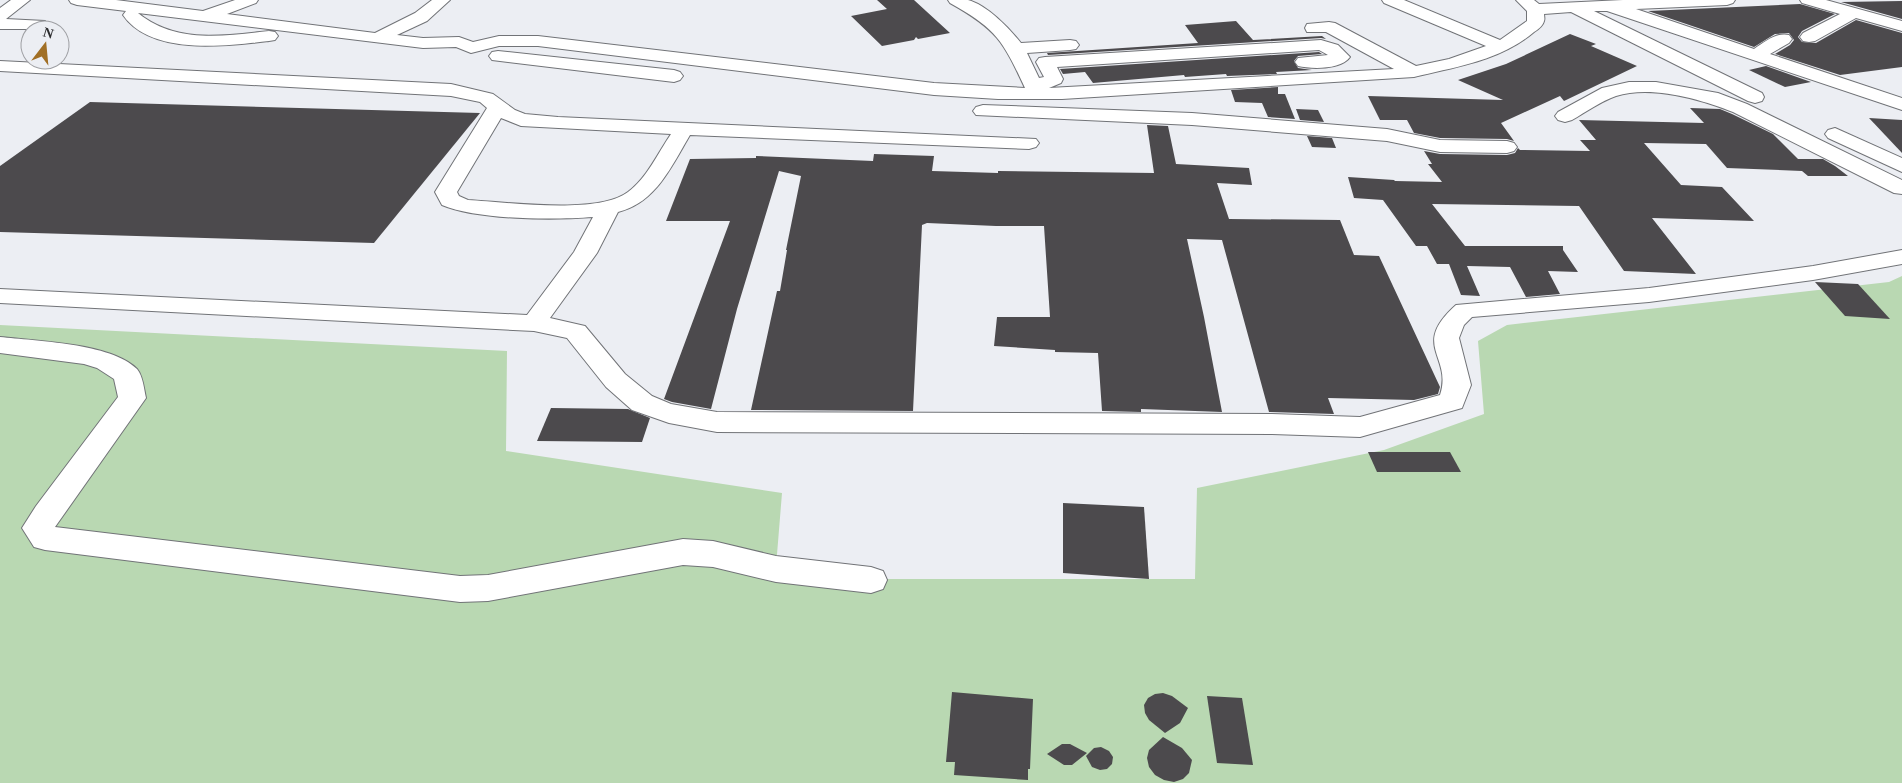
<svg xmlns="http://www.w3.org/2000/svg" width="1902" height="783" font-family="'Times New Roman',serif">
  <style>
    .green { fill: #b9d8b2 }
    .building { fill: #4c4a4d }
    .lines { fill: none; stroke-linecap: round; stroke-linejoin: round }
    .minor-casing { stroke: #717377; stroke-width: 2 }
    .minor { fill: #fff; fill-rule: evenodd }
  </style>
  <rect width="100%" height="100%" fill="#eceef3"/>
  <polygon class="green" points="1902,276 1902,783 0,783 0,325 507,351 506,451 782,493 775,579 1195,579 1197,488 1384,450 1484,414 1478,341 1507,325 1889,282"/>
  <g class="building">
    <polygon points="877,0 914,0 950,33 918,39 916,37 914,40 882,46 851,16 887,9"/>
    <polygon points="1902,1 1902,19 1841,2"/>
    <polygon points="1800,4 1835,14 1802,31 1798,37 1802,42 1816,43 1856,20 1902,33 1902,67 1840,75 1775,54 1790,45 1794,40 1789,33 1775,34 1754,47 1648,11"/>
    <polygon points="1236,21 1253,40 1322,36 1326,39 1321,38 1048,55 1047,53 1198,43 1185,25"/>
    <polygon points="1570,34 1596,44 1591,46 1637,66 1564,101 1560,96 1501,123 1514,141 1507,139 1440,138 1414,133 1407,120 1380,120 1368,96 1503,100 1458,80 1506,64"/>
    <polygon points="1319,52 1322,54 1298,56 1294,61 1298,68 1312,70 1276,72 1277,74 1227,76 1226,74 1185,77 1184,75 1093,83 1085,72 1063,74 1060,69"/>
    <polygon points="1766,66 1811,82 1785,87 1749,70"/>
    <polygon points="1278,87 1278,94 1285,94 1295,119 1268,117 1262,103 1235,102 1231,90"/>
    <polygon points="90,102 480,113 374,243 0,232 0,166"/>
    <polygon points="1690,108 1720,109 1732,114 1773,134 1798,159 1823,159 1835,166 1848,176 1808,176 1802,171 1727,168 1706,144 1644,143 1681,185 1722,187 1754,221 1652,218 1696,274 1624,271 1579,206 1432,204 1465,246 1563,246 1563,250 1578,272 1548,271 1560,294 1526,297 1510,267 1467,266 1480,296 1461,295 1449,264 1437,264 1427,246 1416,246 1383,200 1354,198 1348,177 1394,180 1395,181 1442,182 1428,164 1432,164 1424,151 1440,154 1507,155 1515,153 1518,148 1520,150 1590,151 1580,140 1596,140 1579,120 1704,123"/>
    <polygon points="1296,109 1318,110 1324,122 1300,120"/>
    <polygon points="1869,118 1902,120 1902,153"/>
    <polygon points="1147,125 1168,126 1176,164 1249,168 1252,185 1217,183 1229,219 1340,220 1354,255 1379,256 1440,387 1438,394 1414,400 1328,398 1334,414 1269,412 1222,240 1187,239 1204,317 1222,412 1141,409 1141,412 1102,411 1098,353 1055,352 1055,350 994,346 997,317 1050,317 1044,226 996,226 927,223 922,225 913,411 751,410 777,291 780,291 787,250 786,250 801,176 779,171 737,309 711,409 672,402 664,399 730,221 666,221 690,159 756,158 756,156 873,161 874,154 934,156 932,171 998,173 998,171 1154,173"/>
    <polygon points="1307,136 1332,138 1336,148 1312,147"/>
    <polygon points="1815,282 1858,284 1890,319 1845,316"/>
    <polygon points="551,408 628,409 650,418 642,442 537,441"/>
    <polygon points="1368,452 1450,452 1461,472 1377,472"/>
    <polygon points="1063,503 1144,507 1149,579 1063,573"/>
    <polygon points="952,692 1033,699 1030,769 1028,769 1028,780 954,775 955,762 946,762"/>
    <polygon points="1163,693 1172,696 1188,708 1180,723 1165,733 1149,720 1145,713 1144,705 1148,698 1155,694"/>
    <polygon points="1207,696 1242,698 1253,765 1217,763"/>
    <polygon points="1163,737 1182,748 1192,760 1189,773 1183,779 1174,782 1164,780 1155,775 1149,767 1147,758 1149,750"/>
    <polygon points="1062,744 1070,744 1087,753 1072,765 1064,765 1047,754"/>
    <polygon points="1101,747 1109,751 1113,757 1112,764 1107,769 1100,770 1092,767 1086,756 1094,748"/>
  </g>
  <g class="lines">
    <defs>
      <g id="minor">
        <polygon points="11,0 30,0 6,19 45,21 47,25 45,29 0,29 0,8"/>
        <path d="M 69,0 L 116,0 L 203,11 L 235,0 L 258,0 L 256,3 L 227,14 L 375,33 L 415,13 L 432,0 L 450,0 L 427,21 L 397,35 L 423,38 L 459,37 L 473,42 L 499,36 L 538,36 L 934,83 L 1025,88 C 1003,41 997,29 950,3 L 948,0 C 954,0 962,0 968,0 C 987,5 1009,28 1021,43 L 1070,40 L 1076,41 L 1079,45 L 1076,49 L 1070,50 L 1027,53 L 1039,78 L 1044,77 L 1036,62 L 1039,58 L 1045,57 L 1321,40 L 1338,45 L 1350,57 C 1341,70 1311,69 1298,66 L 1295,62 L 1298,58 L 1328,55 L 1319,50 L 1057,67 L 1063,79 L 1061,83 L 1049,88 L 1394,69 L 1326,32 L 1307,32 L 1305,28 L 1307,24 L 1329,22 L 1335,23 L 1416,66 L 1449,59 L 1486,46 L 1384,3 L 1382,0 L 1404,0 L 1500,40 L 1527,21 L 1527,11 L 1516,0 L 1534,0 L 1539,4 L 1623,0 L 1735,0 L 1733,3 L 1727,5 L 1636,9 L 1754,49 C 1765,42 1776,32 1789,35 L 1792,39 L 1789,43 L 1770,54 L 1902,98 L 1902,110 L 1607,11 L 1594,11 L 1762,93 L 1764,97 L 1762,101 L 1755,103 L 1748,101 L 1571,12 L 1544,14 C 1544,16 1545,19 1544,21 C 1543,26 1537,30 1534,32 C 1500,61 1455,67 1414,77 L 1062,99 L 998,99 L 934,95 L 538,46 L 499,46 L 471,53 L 456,47 L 423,48 L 138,13 C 176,44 224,36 269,31 L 275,32 L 278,36 L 275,40 L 269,41 C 227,46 151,56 123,15 L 126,11 L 77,5 L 71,3 Z"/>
        <polygon points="1800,0 1826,0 1902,21 1902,31 1856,18 1815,41 1809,42 1803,41 1800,37 1803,33 1840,14 1802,3"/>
        <polygon points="498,51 674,70 680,72 683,76 680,80 674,82 492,60 489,56 492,52"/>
        <path d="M 0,61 L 451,84 L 493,94 L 515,110 L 525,114 L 558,117 L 1036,139 L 1039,143 L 1036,147 L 1029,149 L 690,135 C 672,165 656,203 618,212 L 597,253 L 550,318 L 585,326 L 625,374 L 652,396 L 671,404 L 717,412 L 1272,414 L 1360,417 L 1440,395 C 1453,356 1410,346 1456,305 L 1649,288 L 1813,266 L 1902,250 L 1902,264 L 1813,280 L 1649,302 L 1472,317 L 1464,325 L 1459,338 L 1471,385 L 1462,408 L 1360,437 L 1272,434 L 717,432 L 669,423 L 632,410 L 606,387 L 567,338 L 534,331 L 0,303 L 0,289 L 527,315 L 574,252 L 593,217 C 553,220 478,220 442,205 L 435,192 L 487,108 L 480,102 L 451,96 L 0,71 ZM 501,118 L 521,126 L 671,134 C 658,153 647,178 628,192 C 598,215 506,202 468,200 L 459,196 L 457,192 Z"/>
        <path d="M 1629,82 L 1656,82 L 1718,93 L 1747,104 L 1902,180 L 1902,194 L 1894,193 L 1733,112 C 1700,99 1651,85 1616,96 C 1601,101 1586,112 1572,120 L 1565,122 L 1558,120 L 1555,116 L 1558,112 L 1602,88 Z"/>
        <polygon points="983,105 1192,113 1387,129 1440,140 1507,141 1514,143 1517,147 1514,151 1507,153 1440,152 1387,141 1192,125 976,115 973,111 976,107"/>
        <polygon points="1835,128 1902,158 1902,172 1828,138 1825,134 1828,130"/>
        <path d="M 0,337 C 35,341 111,343 137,369 C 143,376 144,389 146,398 L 55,527 L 460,576 L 488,575 L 683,539 L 713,541 L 776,556 L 871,567 L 883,571 L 887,580 L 883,589 L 871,593 L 776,582 L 713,567 L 683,565 L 488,601 L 460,602 L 45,550 L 34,547 L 22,528 L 36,506 L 118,397 L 114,379 L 97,368 L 84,364 L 0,353 Z"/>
      </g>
    </defs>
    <use href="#minor" class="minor-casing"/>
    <use href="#minor" class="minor"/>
  </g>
  <g transform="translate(45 45) rotate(16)"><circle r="24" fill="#eceef3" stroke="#9fa0a4"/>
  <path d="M0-4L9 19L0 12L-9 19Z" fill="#a16f25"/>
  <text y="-8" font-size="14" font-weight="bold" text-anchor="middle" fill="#2c2c2e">N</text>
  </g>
</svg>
